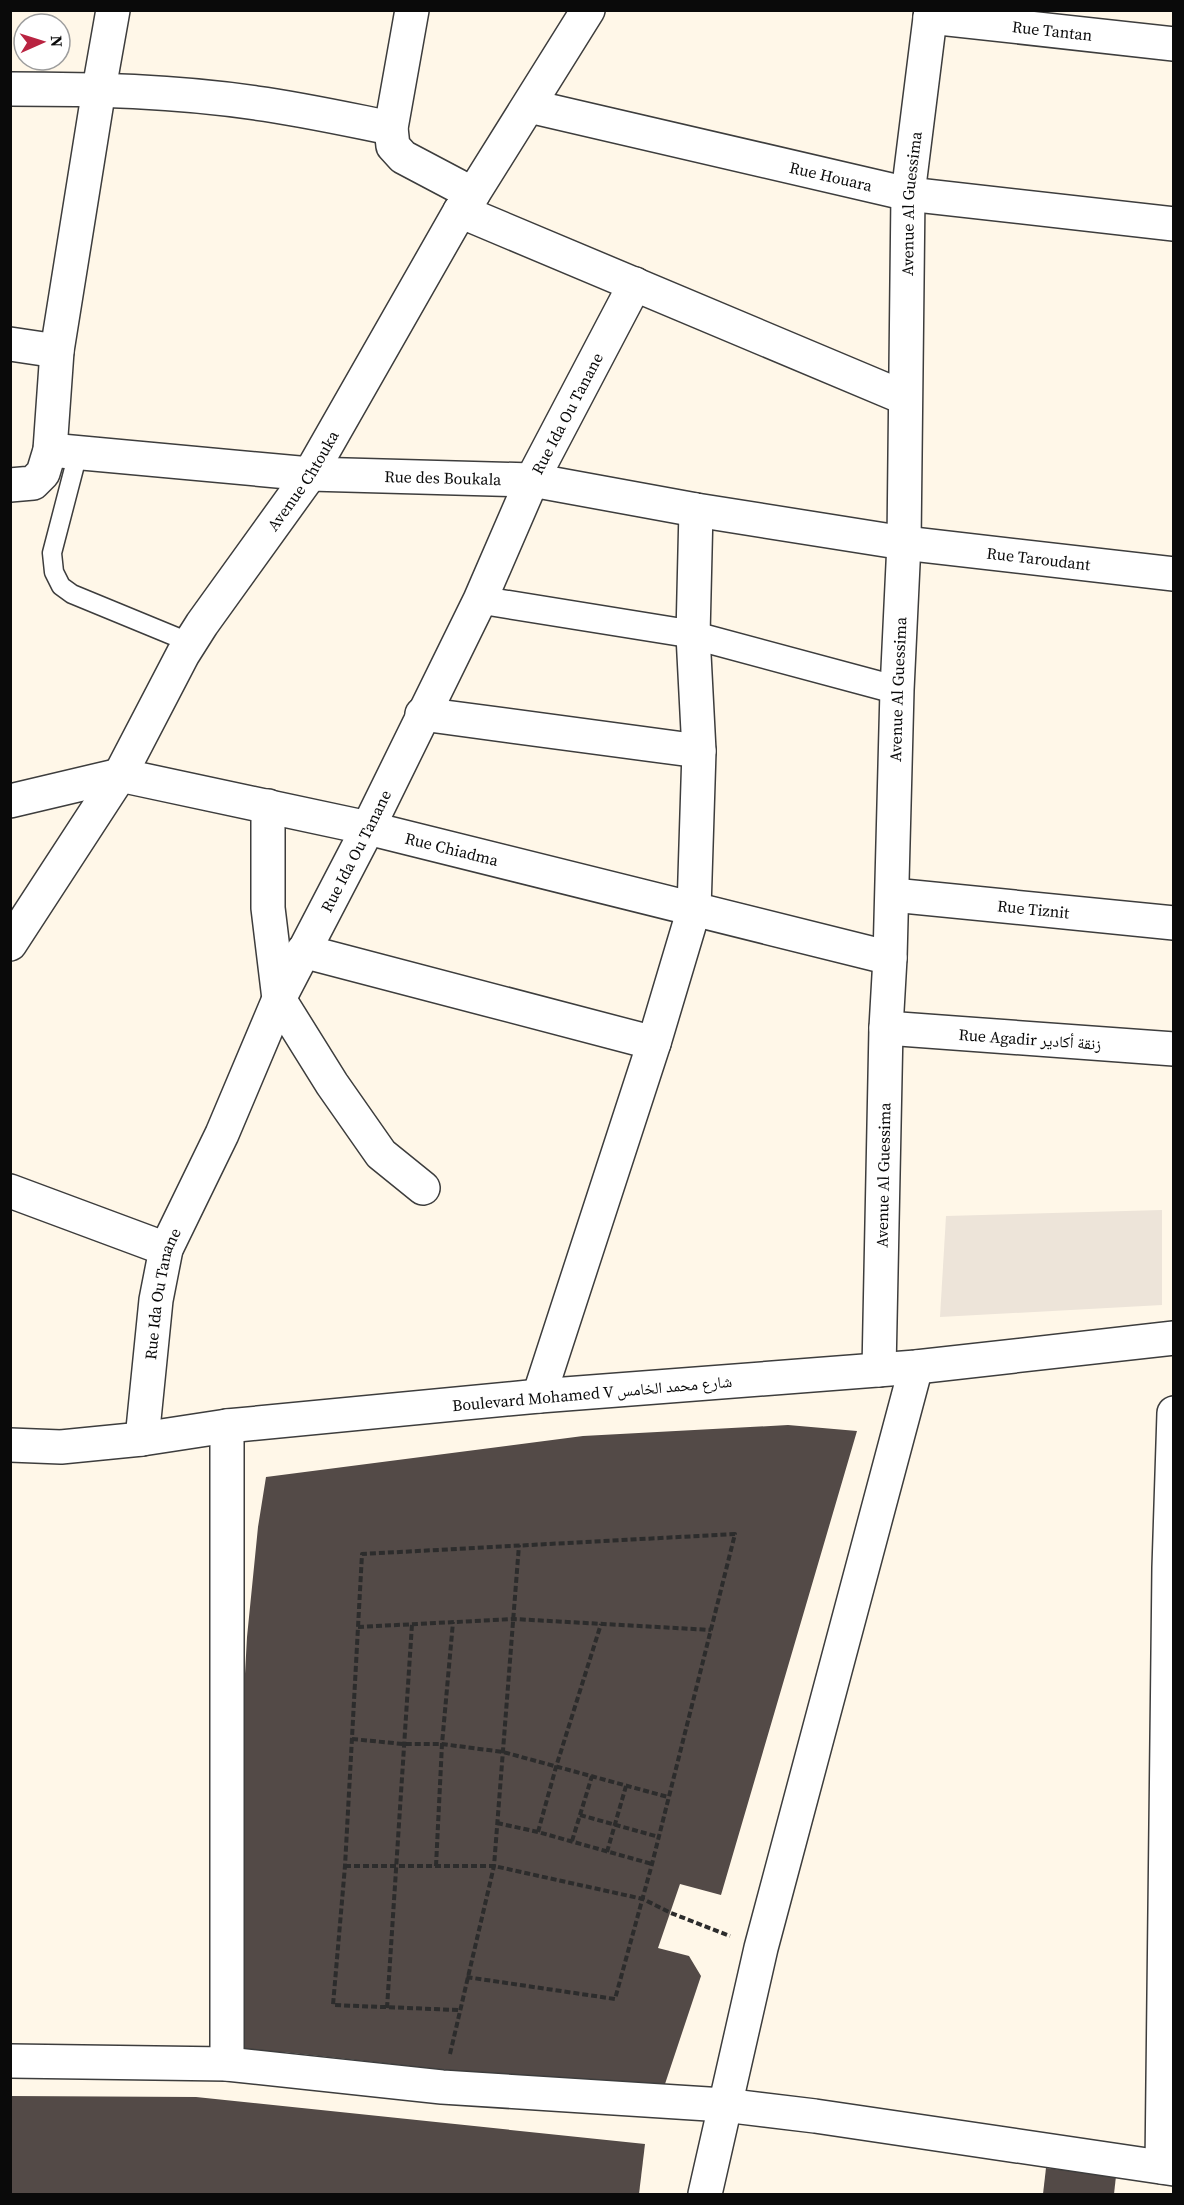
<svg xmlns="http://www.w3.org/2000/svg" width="1184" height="2205" font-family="'Source Serif 4','Noto Naskh Arabic',serif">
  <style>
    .plaza { fill: #ede4d9 }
    .building { fill: #534a47 }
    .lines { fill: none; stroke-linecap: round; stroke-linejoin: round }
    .service-casing { stroke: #3d3d3d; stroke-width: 21 }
    .pedestrian-casing { stroke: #3d3d3d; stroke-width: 30 }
    .minor-casing { stroke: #3d3d3d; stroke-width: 36 }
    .tertiary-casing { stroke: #3d3d3d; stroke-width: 36 }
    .path { stroke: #2c2c2c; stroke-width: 4; stroke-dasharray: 6 3; stroke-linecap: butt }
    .service { stroke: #fff; stroke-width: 18 }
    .pedestrian { stroke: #fff; stroke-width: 27 }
    .minor { stroke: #fff; stroke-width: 33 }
    .tertiary { stroke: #fff; stroke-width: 33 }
    .labels { text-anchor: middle; stroke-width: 6; stroke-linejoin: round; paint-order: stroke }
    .street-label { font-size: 16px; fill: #0a0a0a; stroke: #fff }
  </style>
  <rect width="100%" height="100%" fill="#fff7e8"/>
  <polygon class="plaza" points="1162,1210 1162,1305 940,1317 946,1216"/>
  <g class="building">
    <polygon points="788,1425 857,1431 721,1895 680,1884 658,1948 689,1956 701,1976 663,2090 446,2070 282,2052 238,2053 239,1784 247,1637 258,1527 266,1477 583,1436"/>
    <polygon points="10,2096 196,2097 645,2144 639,2194 10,2194"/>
    <polygon points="1046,2168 1116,2176 1114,2194 1043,2194"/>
  </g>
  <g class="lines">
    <defs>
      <polyline id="service" points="78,453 52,553 54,572 61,586 72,594 191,643"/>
      <polyline id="pedestrian" points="480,600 685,633 897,690"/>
      <g id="minor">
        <polyline points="412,10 391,128 393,146 403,157 473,194"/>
        <path id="s1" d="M 930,17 L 1174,44"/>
        <path d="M 10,89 C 93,89 175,91 256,103 C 301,109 346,119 391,128"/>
        <path id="s2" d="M 529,106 L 908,194 L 1174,224"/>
        <polyline points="460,211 905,398"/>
        <polyline points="10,344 57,351"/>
        <path id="s3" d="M 50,450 L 310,474 L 532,480 L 696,510 L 904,543 L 1174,574"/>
        <polyline points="10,485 33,483 43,473 50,450 57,351 99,89 113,10"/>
        <polyline points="422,714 699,751"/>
        <path id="s4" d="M 10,801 L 120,775 L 368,828 L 890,958"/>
        <polyline points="268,806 268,908 279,999 332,1084 381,1154 423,1188"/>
        <path id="s5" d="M 893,895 L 1174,923"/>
        <path id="s6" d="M 10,944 L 120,775 L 183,654 L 202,624 L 310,474 L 460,211 L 473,194 L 588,10"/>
        <polyline points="303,951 654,1043"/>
        <polyline points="886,1028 1174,1049"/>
        <polyline points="10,1191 166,1249"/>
        <path id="s7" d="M 879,1370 L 886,1028 L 890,958 L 897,690 L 904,543 L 908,194 L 931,10"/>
        <polyline points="539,1396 654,1043 694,909 699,751 693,635 696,510"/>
        <path id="s8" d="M 142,1439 L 156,1300 L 166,1249 L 222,1134 L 279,999 L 368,828 L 480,600 L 532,480 L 635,284"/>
        <polyline points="10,2061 227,2064 442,2087 724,2105 815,2116 1174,2169"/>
        <polyline points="227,2064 227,1426"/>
        <polyline points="1162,2167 1169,1568 1174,1413"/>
        <polyline points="705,2194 761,1948 916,1367"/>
      </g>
      <polyline id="tertiary" points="10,1445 61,1447 142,1439 227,1426 539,1396 916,1367 1174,1338"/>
    </defs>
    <use href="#service" class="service-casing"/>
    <use href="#pedestrian" class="pedestrian-casing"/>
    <use href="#minor" class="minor-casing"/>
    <use href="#tertiary" class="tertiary-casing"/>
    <g class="path">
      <polyline points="358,1627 514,1619 711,1630"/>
      <polyline points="352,1739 403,1744 442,1744 503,1752 668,1797"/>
      <polyline points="580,1815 659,1837"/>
      <polyline points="497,1823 538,1832 652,1864"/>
      <polyline points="538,1832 556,1767 601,1624"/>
      <polyline points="572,1841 592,1776"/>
      <polyline points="607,1852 626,1786"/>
      <polyline points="345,1866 494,1866 643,1899 671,1913 730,1936"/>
      <polyline points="436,1866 442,1744 453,1622"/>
      <polyline points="387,2008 412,1624"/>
      <polyline points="458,2010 333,2005 345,1866 362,1554 735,1534 652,1864 615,1999 466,1977"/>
      <polyline points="450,2054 494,1866 519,1545"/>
    </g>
    <use href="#service" class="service"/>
    <use href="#pedestrian" class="pedestrian"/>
    <use href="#minor" class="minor"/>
    <use href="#tertiary" class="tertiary"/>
  </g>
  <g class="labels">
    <g class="street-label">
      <text dy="6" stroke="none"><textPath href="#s1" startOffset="123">Rue Tantan</textPath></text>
      <text dy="6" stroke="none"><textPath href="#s2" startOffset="310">Rue Houara</textPath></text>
      <text dy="6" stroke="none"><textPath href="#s7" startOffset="1167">Avenue Al Guessima</textPath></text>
      <text dy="6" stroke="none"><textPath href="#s8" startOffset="1119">Rue Ida Ou Tanane</textPath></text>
      <text dy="6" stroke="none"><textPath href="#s3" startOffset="394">Rue des Boukala</textPath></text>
      <text dy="6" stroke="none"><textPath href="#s6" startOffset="549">Avenue Chtouka</textPath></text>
      <text dy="6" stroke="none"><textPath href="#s3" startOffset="996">Rue Taroudant</textPath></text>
      <text dy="6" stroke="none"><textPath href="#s7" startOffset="681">Avenue Al Guessima</textPath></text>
      <text dy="6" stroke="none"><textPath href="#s4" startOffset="453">Rue Chiadma</textPath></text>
      <text dy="6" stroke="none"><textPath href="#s8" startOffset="633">Rue Ida Ou Tanane</textPath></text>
      <text dy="6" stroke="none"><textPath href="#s5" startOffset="141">Rue Tiznit</textPath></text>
      <text transform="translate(1030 1039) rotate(4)" y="6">Rue Agadir زنقة أكادير</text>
      <text dy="6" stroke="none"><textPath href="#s7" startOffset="195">Avenue Al Guessima</textPath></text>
      <text dy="6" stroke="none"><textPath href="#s8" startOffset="147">Rue Ida Ou Tanane</textPath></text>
      <text transform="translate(592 1393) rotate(-5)" y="6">Boulevard Mohamed V شارع محمد الخامس</text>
    </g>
  </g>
  <rect width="1184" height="2205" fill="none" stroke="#0a0a0a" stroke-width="24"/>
  <g transform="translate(42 42) rotate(87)"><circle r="28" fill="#ffffff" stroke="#9d9d9d" stroke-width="1.5"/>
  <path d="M0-4.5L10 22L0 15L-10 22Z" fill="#b92341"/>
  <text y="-9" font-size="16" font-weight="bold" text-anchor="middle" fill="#0a0a0a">N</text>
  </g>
</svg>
